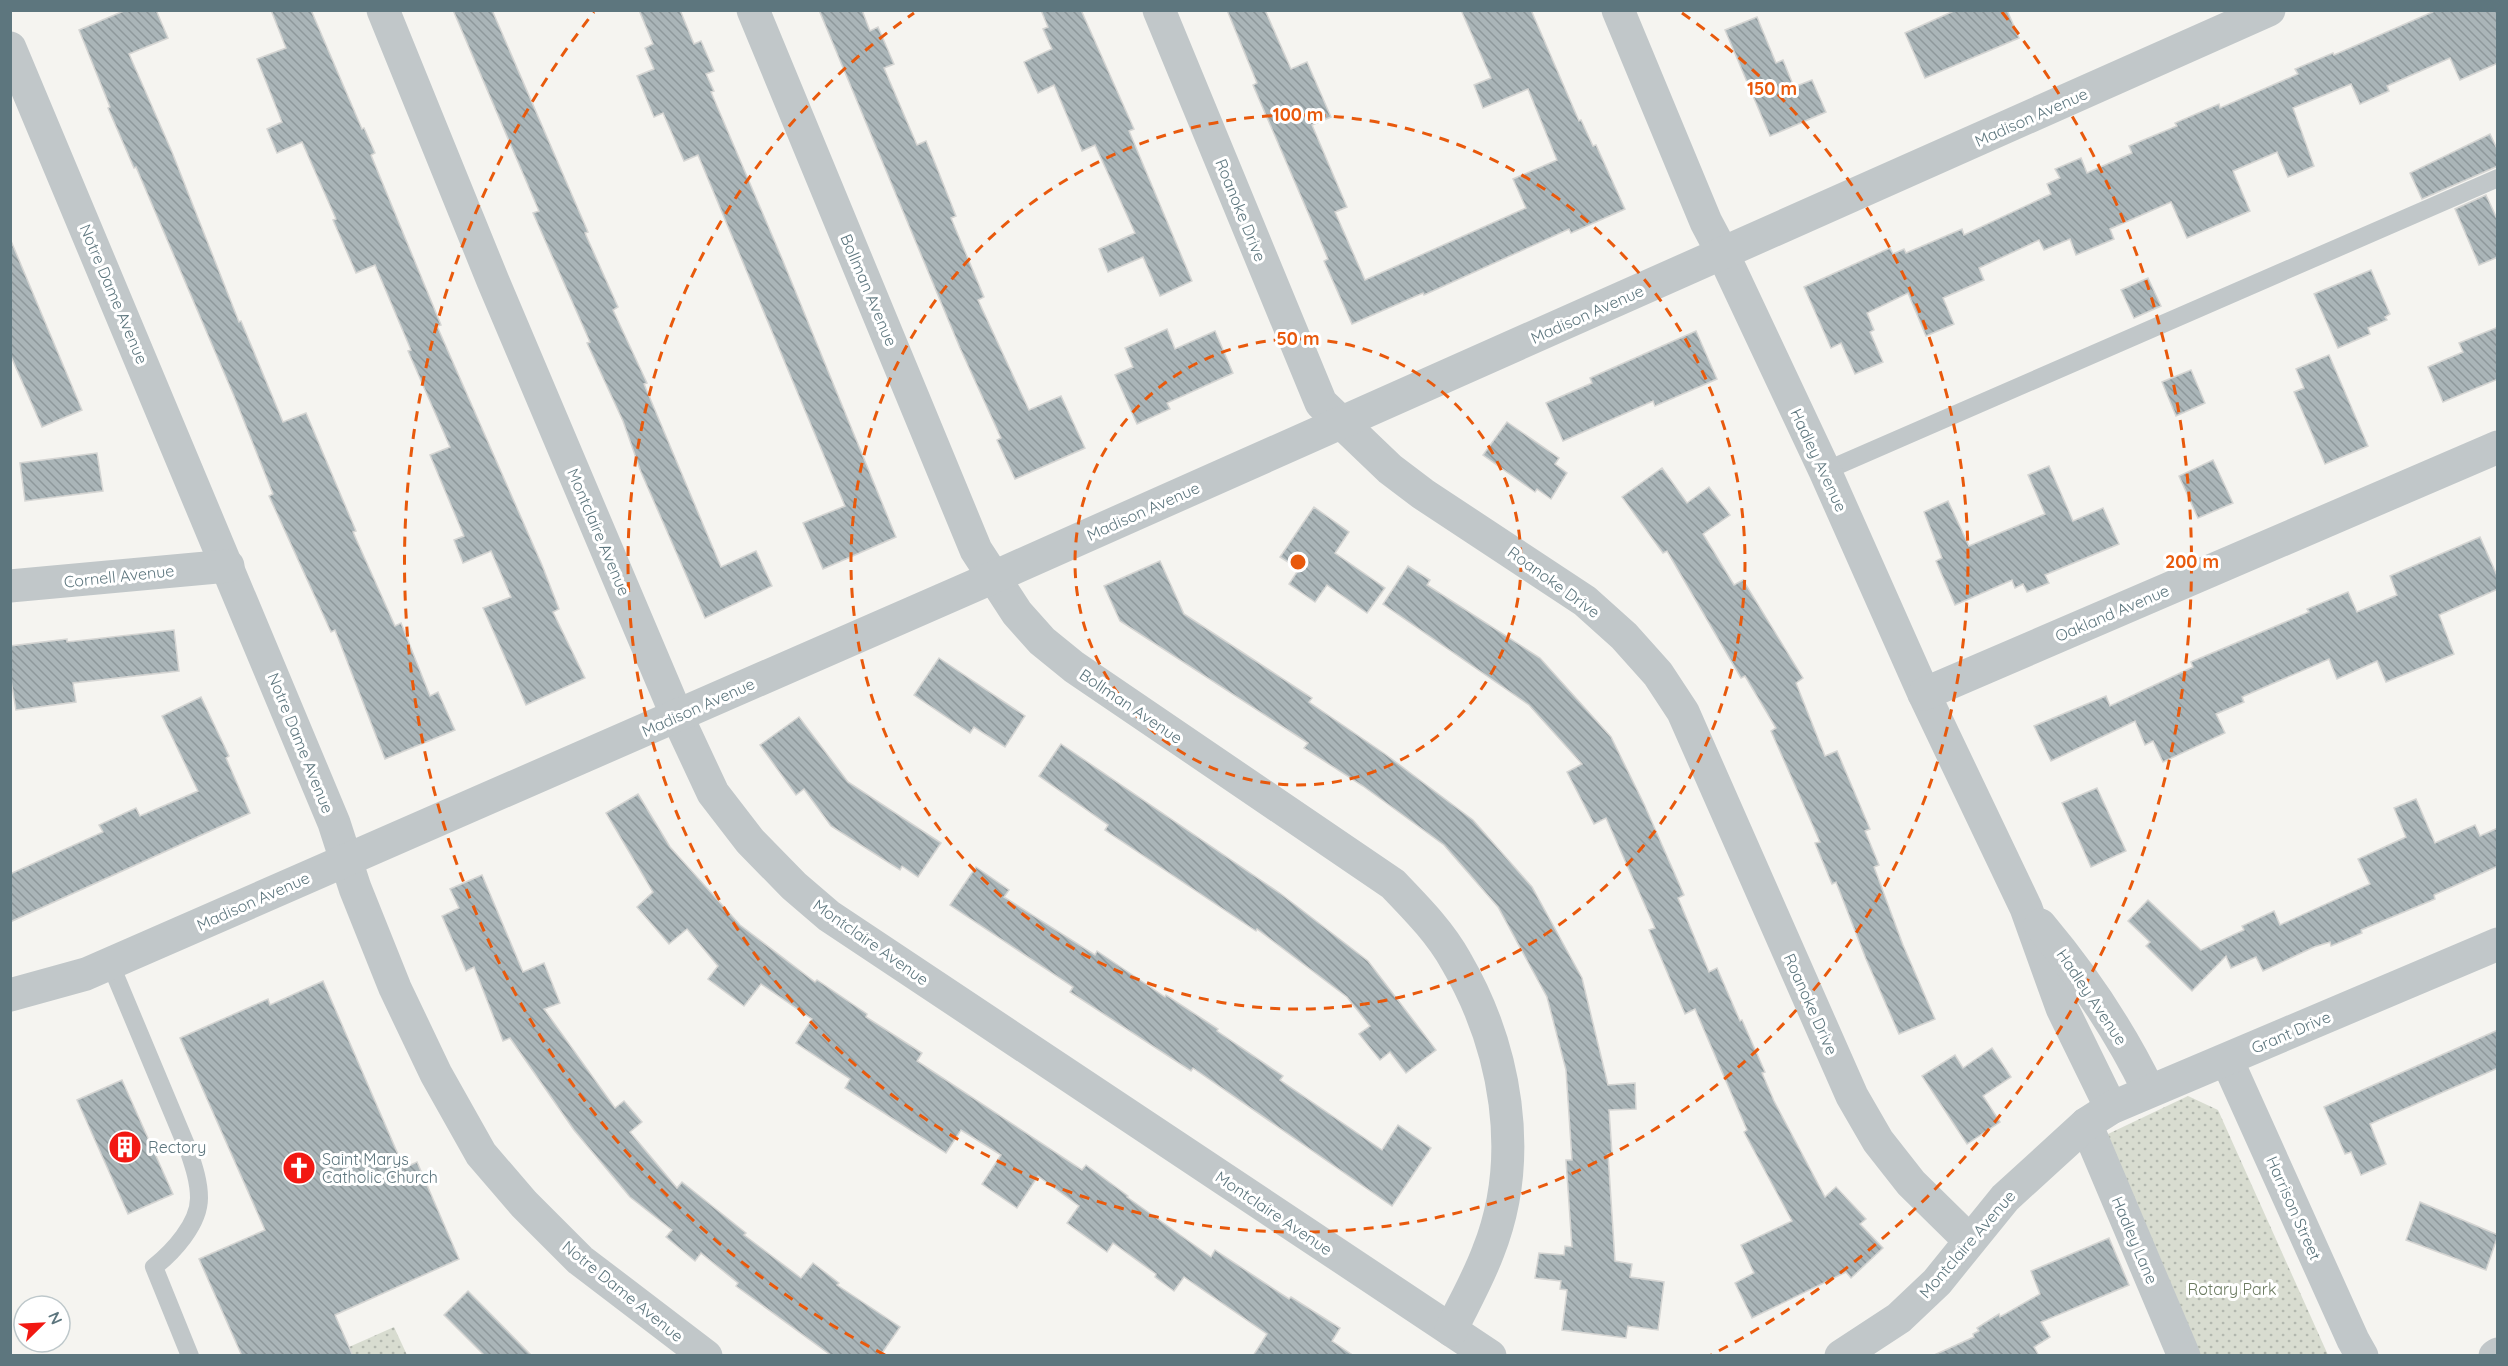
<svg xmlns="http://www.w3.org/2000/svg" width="2508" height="1366" font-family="Quicksand,sans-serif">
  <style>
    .green { fill: url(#green-dots) }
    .building { fill: url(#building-back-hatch); stroke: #d5d5d3; stroke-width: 1.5 }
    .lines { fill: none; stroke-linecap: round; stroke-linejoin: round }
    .service { stroke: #c1c7c9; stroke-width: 18 }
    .minor { stroke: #c1c7c9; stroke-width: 33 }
    .ring { fill: none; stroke: #e8590c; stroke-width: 3; stroke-dasharray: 10 8 }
    .labels { text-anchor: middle; stroke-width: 6; stroke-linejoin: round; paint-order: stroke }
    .street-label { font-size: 16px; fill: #5d767e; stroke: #fff }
    .poi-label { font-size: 16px; fill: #5d767e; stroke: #fff; text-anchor: start }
    .park-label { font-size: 16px; fill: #6b7a60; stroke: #fff }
    .centre { fill: #e8590c; stroke: #fff; stroke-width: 3 }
    .ring-label { font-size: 18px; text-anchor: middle; font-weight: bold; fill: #e8590c; stroke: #fff; stroke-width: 6; stroke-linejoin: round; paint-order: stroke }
  </style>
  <defs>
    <pattern id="green-dots" width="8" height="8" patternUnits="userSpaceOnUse" patternTransform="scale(1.5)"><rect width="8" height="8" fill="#d8dcd0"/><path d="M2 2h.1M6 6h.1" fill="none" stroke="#b2b7ae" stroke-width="1.8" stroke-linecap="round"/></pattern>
    <pattern id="building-back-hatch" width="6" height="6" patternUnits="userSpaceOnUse" patternTransform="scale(1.5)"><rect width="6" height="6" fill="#aab5b8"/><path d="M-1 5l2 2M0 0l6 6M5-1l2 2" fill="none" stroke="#8e989b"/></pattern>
  </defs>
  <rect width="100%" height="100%" fill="#f5f4f0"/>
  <g class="green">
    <polygon points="2188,1096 2218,1110 2328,1355 2196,1355 2110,1157 2108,1134"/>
    <polygon points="394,1327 407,1355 353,1355 349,1347"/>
  </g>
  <g class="building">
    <polygon points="126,10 156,10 168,38 129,54 172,152 239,322 241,321 283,422 306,413 356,531 353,532 395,626 401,623 430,696 438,692 455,730 385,759 335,630 331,632 269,496 273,494 234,396 136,167 134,168 108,108 110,107 79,30"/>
    <polygon points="271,10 311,10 362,129 364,128 375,153 371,155 441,325 437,326 542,565 559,609 553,612 585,678 526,705 483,608 511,597 491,551 463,563 454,540 464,536 430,455 450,447 408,351 411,350 375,265 356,273 333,220 336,219 302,142 277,153 267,129 282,122 257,59 286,48"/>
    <polygon points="453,10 492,10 588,232 585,233 618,307 613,310 647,383 644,384 721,567 756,551 772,586 705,618 641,472 623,421 587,343 590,342 533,213 539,211"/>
    <polygon points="639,10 680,10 694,44 701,41 714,71 706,74 714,91 711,92 783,261 896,537 823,569 803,523 845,506 698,155 684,161 663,113 654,117 637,76 654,69 645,48 653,44"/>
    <polygon points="819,10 862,10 870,31 878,27 894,64 884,68 917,145 926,141 937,168 956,216 951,218 984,297 978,300 1029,410 1061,396 1085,448 1015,479 997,440 1001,438 960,348"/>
    <polygon points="1041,10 1081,10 1134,129 1129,131 1192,281 1160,296 1143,257 1108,272 1099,249 1135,233 1095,145 1082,151 1054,85 1038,93 1024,62 1052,49 1043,29 1048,27"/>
    <polygon points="1227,10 1265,10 1291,69 1307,62 1331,117 1312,125 1347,207 1335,212 1365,280 1526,208 1513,179 1557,160 1528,89 1483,108 1474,85 1491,78 1461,10 1531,10 1579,121 1581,120 1593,146 1596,145 1625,209 1571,233 1569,229 1424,295 1423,293 1352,324 1324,261 1328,259 1253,85 1257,83"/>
    <polygon points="1956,10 2007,10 2019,38 1925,78 1905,33"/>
    <polygon points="2437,10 2498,10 2498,63 2460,80 2450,58 2387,86 2389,91 2360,104 2351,84 2293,108 2314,166 2288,177 2277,152 2233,171 2250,211 2187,238 2171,202 2110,229 2114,239 2076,255 2070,239 2044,250 2039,240 1979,268 1984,280 1943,298 1954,324 1926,336 1908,293 1867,313 1874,330 1870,332 1883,362 1855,374 1841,343 1831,348 1804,287 1890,248 1893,254 1904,249 1906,253 1962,229 1964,235 2051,194 2047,184 2060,178 2055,169 2081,158 2087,173 2132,153 2129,146 2177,126 2175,123 2219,104 2220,108 2298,74 2295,69 2333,53 2334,55"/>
    <polygon points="1757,17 1776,63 1783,60 1794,87 1812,80 1826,112 1770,136 1725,30"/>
    <polygon points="2490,134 2498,151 2498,166 2422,199 2410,173"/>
    <polygon points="2486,195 2498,221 2498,257 2479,265 2455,209"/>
    <polygon points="11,241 82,410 42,427 10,354"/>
    <polygon points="2371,270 2390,314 2385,317 2387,320 2368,328 2370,334 2338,348 2314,294"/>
    <polygon points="2148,278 2161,306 2134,318 2121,290"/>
    <polygon points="2498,327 2498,379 2443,402 2428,367 2463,352 2459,343"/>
    <polygon points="1167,329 1175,349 1215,331 1233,373 1167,403 1170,409 1137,424 1115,375 1133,367 1125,348"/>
    <polygon points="1696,331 1717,379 1655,406 1653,401 1563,441 1546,403 1592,383 1590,378"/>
    <polygon points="2329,355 2368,446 2325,464 2294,392 2304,388 2296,369"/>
    <polygon points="2191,370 2205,403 2176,416 2162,382"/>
    <polygon points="1507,422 1559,458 1555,464 1567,473 1551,499 1537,489 1535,492 1483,455"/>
    <polygon points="97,453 103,491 25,501 20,463"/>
    <polygon points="2213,460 2233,503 2198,518 2179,476"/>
    <polygon points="2049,466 2073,521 2103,508 2119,544 2045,575 2049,583 2027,592 2023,584 2015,588 2012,580 1955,605 1936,561 1942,558 1924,512 1948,501 1969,546 2045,514 2028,475"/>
    <polygon points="1662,468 1687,503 1709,487 1730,515 1703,534 1734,585 1743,580 1803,678 1796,683 1825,756 1837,751 1870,829 1865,831 1879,865 1874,867 1903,945 1935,1019 1899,1034 1866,959 1836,882 1832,884 1815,843 1820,842 1771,731 1776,728 1745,676 1741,678 1667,551 1663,553 1622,497"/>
    <polygon points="1314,507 1349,532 1335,553 1385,588 1367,613 1327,585 1315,602 1289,584 1299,569 1280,557"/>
    <polygon points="2480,537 2498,578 2498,589 2439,615 2454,654 2386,682 2377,661 2337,679 2329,659 2242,697 2244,702 2216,714 2225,733 2163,762 2153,741 2145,745 2135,721 2051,761 2034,726 2106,696 2110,706 2193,667 2191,662 2309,612 2307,609 2348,592 2357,612 2397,595 2390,576"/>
    <polygon points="1160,561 1184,614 1312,698 1309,702 1385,754 1473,820 1532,887 1582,978 1608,1085 1635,1083 1636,1109 1609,1110 1612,1154 1608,1154 1615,1261 1632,1264 1630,1277 1664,1282 1658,1330 1628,1326 1626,1338 1562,1330 1567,1290 1560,1289 1561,1281 1535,1278 1539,1253 1564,1255 1565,1246 1572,1247 1566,1160 1572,1160 1566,1070 1547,997 1498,907 1444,845 1363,786 1304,748 1308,743 1120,621 1104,586"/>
    <polygon points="1408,566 1430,580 1427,585 1540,658 1611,737 1644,804 1684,895 1678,898 1709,972 1717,968 1740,1021 1742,1020 1765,1072 1762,1073 1774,1101 1825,1197 1836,1187 1866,1219 1860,1224 1883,1248 1851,1278 1846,1272 1752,1318 1735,1283 1754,1273 1741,1245 1792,1221 1744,1132 1747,1130 1695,1009 1685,1014 1649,930 1655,928 1606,818 1594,824 1567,772 1582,764 1529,705 1383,604"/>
    <polygon points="174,630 179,671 73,683 76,702 16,710 10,674 10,646 67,639 67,642"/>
    <polygon points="939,658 1025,716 1005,747 974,727 970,733 914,695"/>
    <polygon points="201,697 229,756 226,758 250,813 10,922 10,874 103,832 99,825 136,808 140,816 198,791 162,716"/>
    <polygon points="799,717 848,782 941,843 918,877 902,866 900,870 831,826 804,789 796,795 760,745"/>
    <polygon points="1061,744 1281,894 1368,961 1436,1050 1406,1073 1390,1052 1380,1060 1359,1034 1370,1026 1347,997 1257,929 1256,931 1105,830 1108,825 1039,776"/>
    <polygon points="2097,788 2126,851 2091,867 2062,803"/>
    <polygon points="638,794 670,847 740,925 815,982 817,980 867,1014 866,1017 922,1053 917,1061 1082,1170 1086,1165 1128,1196 1127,1197 1211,1257 1215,1250 1289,1299 1291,1297 1340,1328 1332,1341 1354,1356 1253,1356 1267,1334 1184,1277 1174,1291 1155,1277 1156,1274 1113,1243 1107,1252 1067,1223 1079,1206 1038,1176 1017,1208 982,1184 1001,1155 961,1130 946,1153 845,1088 850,1079 796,1043 812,1019 761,984 744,1006 708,979 718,966 687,929 669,944 637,907 653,892 606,813"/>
    <polygon points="2416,799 2435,843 2475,825 2480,836 2498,828 2498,866 2434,895 2435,899 2361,930 2362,933 2331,946 2330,942 2314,947 2263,971 2256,957 2231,968 2226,956 2192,991 2146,946 2150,942 2128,921 2148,900 2201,950 2244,930 2242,926 2274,911 2280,925 2370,884 2358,859 2406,837 2394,808"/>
    <polygon points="976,867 1009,890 1004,897 1095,955 1097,951 1165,997 1166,995 1218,1029 1217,1031 1283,1076 1280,1080 1382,1150 1398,1125 1431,1148 1392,1206 1193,1068 1191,1071 1070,992 1073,987 950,905"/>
    <polygon points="482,875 523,972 544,963 560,1003 544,1009 615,1108 624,1101 642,1122 630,1132 677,1188 682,1182 746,1233 744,1235 801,1278 813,1263 839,1283 837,1285 900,1327 880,1356 832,1356 736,1286 738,1283 701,1253 695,1261 666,1237 672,1230 630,1197 574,1130 510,1038 503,1041 474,967 466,971 442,916 459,908 450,889"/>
    <polygon points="323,981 404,1168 417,1162 459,1259 335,1315 353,1356 242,1356 199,1259 265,1230 180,1038 268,999 270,1005"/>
    <polygon points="2498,1030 2498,1068 2370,1124 2386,1164 2361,1175 2351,1152 2345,1154 2324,1107"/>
    <polygon points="1992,1048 2011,1077 1983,1096 2000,1122 1967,1144 1922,1076 1955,1055 1963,1068"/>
    <polygon points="122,1080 173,1194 128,1214 77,1100"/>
    <polygon points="2420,1202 2498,1235 2486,1270 2406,1240"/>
    <polygon points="2109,1238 2129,1285 2041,1322 2050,1337 2034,1347 2039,1356 1932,1356 1974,1337 1973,1334 1979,1331 1977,1328 1999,1314 2000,1317 2040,1294 2031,1271"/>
    <polygon points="468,1291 532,1356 485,1356 444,1315"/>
  </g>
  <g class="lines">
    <g class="service">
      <polyline points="1825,471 2498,178"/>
      <path d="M 110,963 L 189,1152 C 194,1167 199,1182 199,1198 C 199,1224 173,1252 154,1267 L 190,1356"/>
    </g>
    <g class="minor">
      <polyline points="383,10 493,281 677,716 713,793 750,841 794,886 829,916 1490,1356"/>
      <path d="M 753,10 L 976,550 L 1017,613 L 1042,641 L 1074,667 L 1393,884 C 1416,908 1440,932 1456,961 C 1506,1047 1526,1157 1488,1252 C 1478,1279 1463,1305 1451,1330"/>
      <polyline points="1159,10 1321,403 1390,469 1423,494 1585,601 1624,636 1658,674 1683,712 1852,1096 1878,1141 1911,1183 1969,1240"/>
      <polyline points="1618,10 1706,222 1723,254 1825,471 1924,694 2026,908 2062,1008 2111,1108"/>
      <polyline points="10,48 334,823 355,888 395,988 436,1074 481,1154 524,1204 580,1260 706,1356"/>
      <polyline points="10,586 228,566"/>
      <polyline points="1924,694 2498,447"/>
      <path d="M 2040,925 C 2083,976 2120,1031 2149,1091"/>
      <polyline points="10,995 86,974 994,577 2269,10"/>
      <polyline points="2227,1060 2353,1340 2362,1356"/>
      <polyline points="2086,1124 2184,1356"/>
      <polyline points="1841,1356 1899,1318 1937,1282 2005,1198 2086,1124 2111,1108 2498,944"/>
      <polyline points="2495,1356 2498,1354"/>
    </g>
  </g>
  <g class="ring">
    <circle cx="1298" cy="562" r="223"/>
    <circle cx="1298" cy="562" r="447"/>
    <path d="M1682 13A670 670 0 1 1 914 13"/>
    <path d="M885 1355A894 894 0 0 1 594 12M2002 12A894 894 0 0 1 1711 1355"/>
  </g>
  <defs>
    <symbol id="building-disc" viewBox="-11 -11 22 22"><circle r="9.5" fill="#f21812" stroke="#fff"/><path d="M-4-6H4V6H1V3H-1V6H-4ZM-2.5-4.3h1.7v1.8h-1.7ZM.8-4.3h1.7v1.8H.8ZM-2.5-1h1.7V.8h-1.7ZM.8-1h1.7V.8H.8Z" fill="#fff"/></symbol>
    <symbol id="church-disc" viewBox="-11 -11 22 22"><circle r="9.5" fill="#f21812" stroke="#fff"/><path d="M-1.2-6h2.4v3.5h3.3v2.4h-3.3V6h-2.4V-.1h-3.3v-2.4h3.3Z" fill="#fff"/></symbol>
  </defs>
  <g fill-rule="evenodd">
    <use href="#building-disc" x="106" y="1128" width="38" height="38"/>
    <use href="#church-disc" x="280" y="1149" width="38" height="38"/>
  </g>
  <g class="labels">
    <g class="street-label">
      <text transform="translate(2031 117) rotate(-24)" y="6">Madison Avenue</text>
      <text transform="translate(1241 210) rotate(68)" y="6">Roanoke Drive</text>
      <text transform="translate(869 290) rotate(67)" y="6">Bollman Avenue</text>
      <text transform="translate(114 294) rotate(67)" y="6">Notre Dame Avenue</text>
      <text transform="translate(1587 314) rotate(-24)" y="6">Madison Avenue</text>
      <text transform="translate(1819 460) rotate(65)" y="6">Hadley Avenue</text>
      <text transform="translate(1143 511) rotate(-24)" y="6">Madison Avenue</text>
      <text transform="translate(599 532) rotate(67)" y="6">Montclaire Avenue</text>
      <text transform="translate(119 576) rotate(-6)" y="6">Cornell Avenue</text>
      <text transform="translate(1554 582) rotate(36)" y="6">Roanoke Drive</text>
      <text transform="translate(2112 613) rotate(-23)" y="6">Oakland Avenue</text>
      <text transform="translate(1131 706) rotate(34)" y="6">Bollman Avenue</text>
      <text transform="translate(698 707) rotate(-24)" y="6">Madison Avenue</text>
      <text transform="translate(301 743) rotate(68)" y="6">Notre Dame Avenue</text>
      <text transform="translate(253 901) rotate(-24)" y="6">Madison Avenue</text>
      <text transform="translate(871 942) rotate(35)" y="6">Montclaire Avenue</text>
      <text transform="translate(2092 997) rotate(56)" y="6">Hadley Avenue</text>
      <text transform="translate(1811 1004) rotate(66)" y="6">Roanoke Drive</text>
      <text transform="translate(2291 1032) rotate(-23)" y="6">Grant Drive</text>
      <text transform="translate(2294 1208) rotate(66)" y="6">Harrison Street</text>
      <text transform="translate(1274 1213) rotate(34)" y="6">Montclaire Avenue</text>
      <text transform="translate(2135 1240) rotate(67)" y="6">Hadley Lane</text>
      <text transform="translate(1967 1244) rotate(-49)" y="6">Montclaire Avenue</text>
      <text transform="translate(623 1291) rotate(39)" y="6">Notre Dame Avenue</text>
    </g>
    <g class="poi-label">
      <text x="148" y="1153">Rectory</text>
      <text x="322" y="1165">Saint Marys<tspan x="322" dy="18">Catholic Church</tspan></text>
    </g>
    <g class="park-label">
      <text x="2232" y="1295">Rotary Park</text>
    </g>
  </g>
  <circle cx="1298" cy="562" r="9" class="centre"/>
  <g class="ring-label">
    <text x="1772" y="95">150 m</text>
    <text x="1298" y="121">100 m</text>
    <text x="1298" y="345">50 m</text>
    <text x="2192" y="568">200 m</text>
  </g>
  <rect width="2508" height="1366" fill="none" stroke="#5d767e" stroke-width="24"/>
  <g transform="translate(42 1324) rotate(66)"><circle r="28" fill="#ffffff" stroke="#bec8cb" stroke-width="1.5"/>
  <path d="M0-4.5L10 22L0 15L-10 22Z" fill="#f21812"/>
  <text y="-9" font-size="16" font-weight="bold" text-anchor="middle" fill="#5d767e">N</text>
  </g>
</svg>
